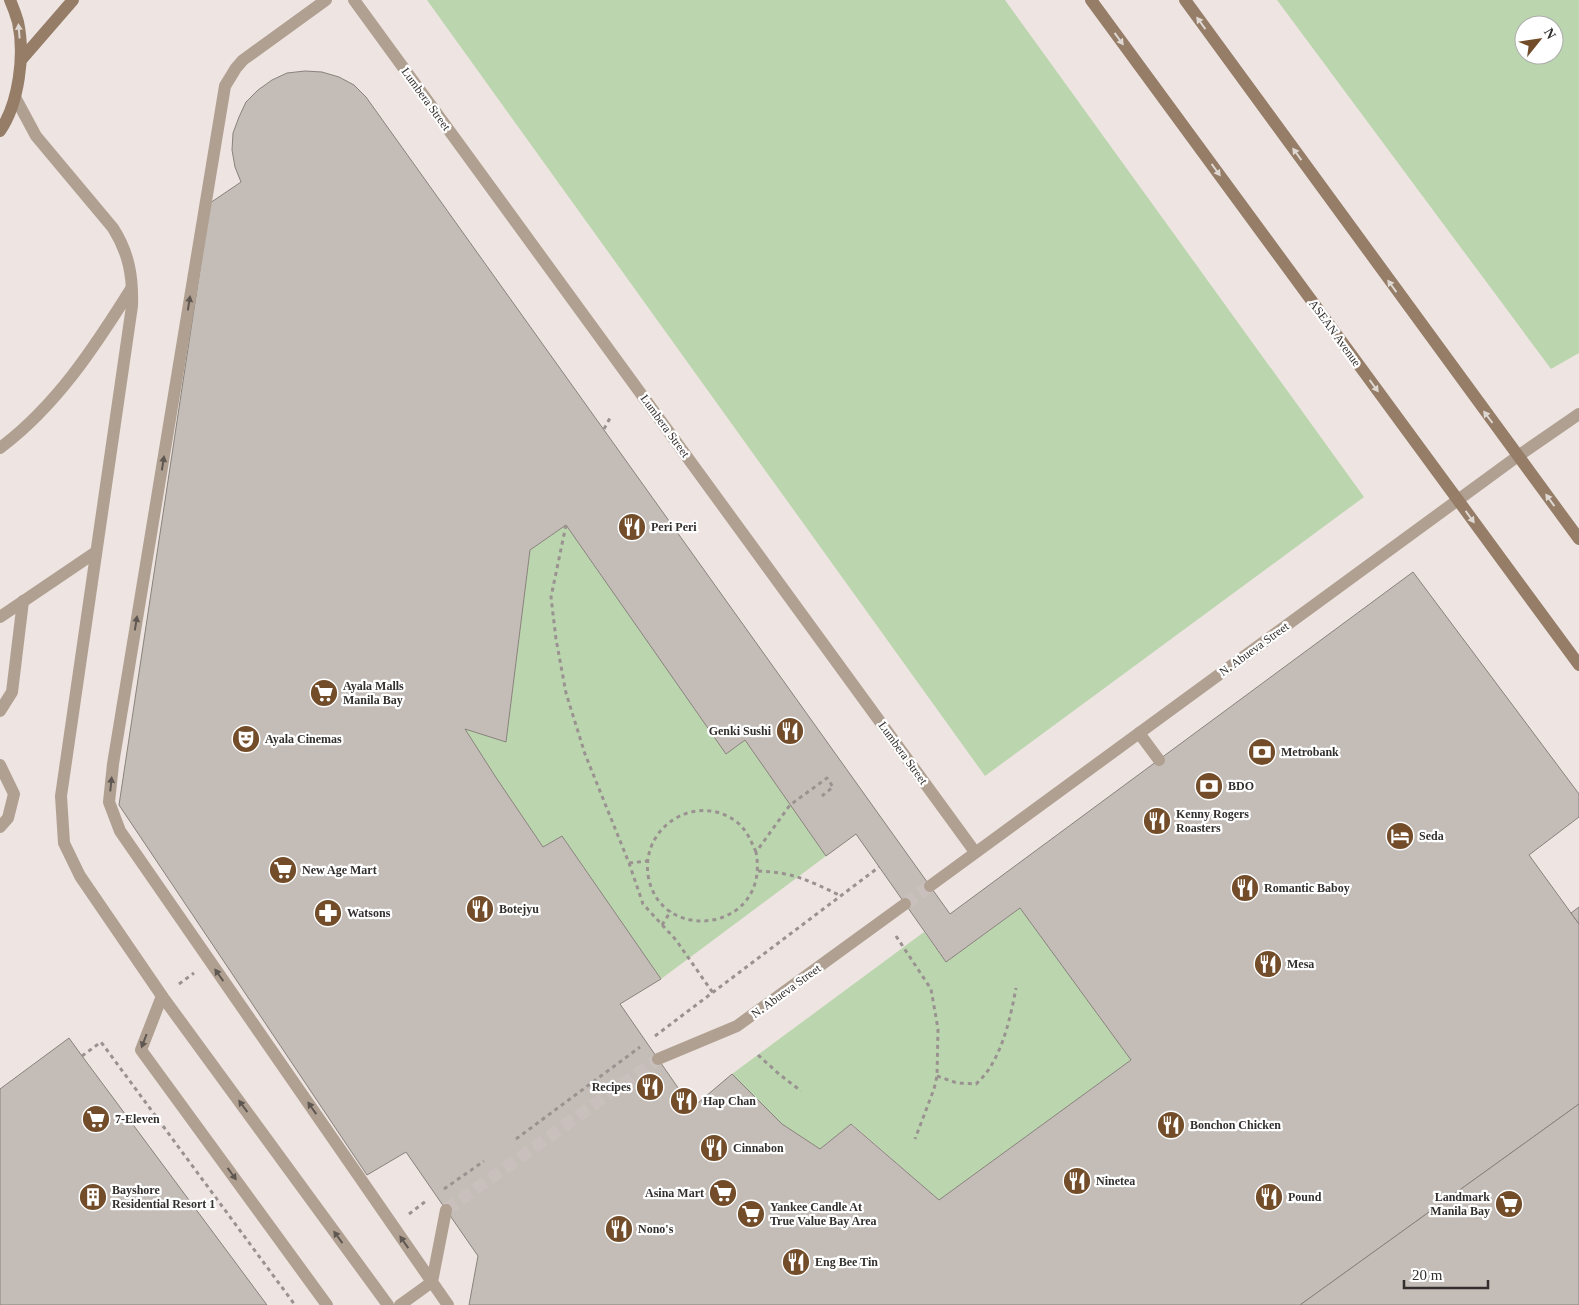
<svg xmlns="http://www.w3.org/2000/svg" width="1579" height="1305" font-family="Georgia,serif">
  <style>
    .green { fill: #bbd6ae; fill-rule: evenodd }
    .building { fill: #c4bdb7; stroke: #88827c; fill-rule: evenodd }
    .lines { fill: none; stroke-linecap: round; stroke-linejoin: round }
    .street-tunnel { stroke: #c9c0bd; stroke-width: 12; stroke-dasharray: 12 6; stroke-linecap: butt }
    .path { stroke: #9a9290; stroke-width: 3; stroke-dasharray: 4 4; stroke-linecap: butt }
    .lane { stroke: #b0a091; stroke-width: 12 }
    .street { stroke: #b0a091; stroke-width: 12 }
    .secondary { stroke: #957d68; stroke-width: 12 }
    .oneway { fill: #dfd8d2 }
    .oneway2 { fill: #5f5751 }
    .labels { text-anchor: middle; stroke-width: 4.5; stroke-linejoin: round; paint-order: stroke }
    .street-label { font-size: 12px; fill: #332f2e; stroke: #fff }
    .poi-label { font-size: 12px; font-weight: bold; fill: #332f2e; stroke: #fff; text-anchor: start }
  </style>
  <rect width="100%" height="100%" fill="#eee4e1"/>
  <g class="green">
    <polygon points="427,0 1005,0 1364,497 985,776"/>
    <path d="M 1277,0 L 1579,0 L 1579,353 L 1551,369 ZM 1524,25 L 1554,25 L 1554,55 L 1524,55 Z"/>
    <polygon points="566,525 726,754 745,740 826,856 661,979 562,836 543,847 495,776 465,729 506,742 530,550"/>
    <polygon points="1020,908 1131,1060 939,1200 852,1124 820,1149 782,1124 732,1074 924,932 946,962"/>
  </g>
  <g class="building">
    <path d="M 305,71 L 322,72 L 339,77 L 354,85 L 366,97 L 950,914 L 1413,572 L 1579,794 L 1579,817 L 1529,855 L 1579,924 L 1579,1104 L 1300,1305 L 469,1305 L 478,1256 L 406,1152 L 367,1175 L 119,805 L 210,203 L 241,182 L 235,167 L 232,150 L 233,133 L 239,117 L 246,102 L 258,90 L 272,80 L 287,73 ZM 566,525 L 726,754 L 745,740 L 826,856 L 856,834 L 946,962 L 1020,908 L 1131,1060 L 939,1200 L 851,1124 L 820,1149 L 782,1124 L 732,1074 L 692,1108 L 620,1004 L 661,979 L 562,836 L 543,847 L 495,776 L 465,729 L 506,742 L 530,550 Z"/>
    <polygon points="1579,907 1579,924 1571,913"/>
    <polygon points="69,1038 82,1056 267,1305 0,1305 0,1089"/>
    <polygon points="1579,1104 1579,1305 1300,1305"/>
  </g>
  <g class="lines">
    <g class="street-tunnel">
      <polyline points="905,904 930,886"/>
      <polyline points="446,1210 658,1059"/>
    </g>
    <g class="path">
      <polyline points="604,429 610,418"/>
      <polyline points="566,525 551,597 556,639 566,693 585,754 629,863 643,904 676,940 713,993"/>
      <path d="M 756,852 C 751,841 747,831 738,823 C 699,791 641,825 648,875 C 659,946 771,932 756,852 L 790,805 L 827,778 L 833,787 L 822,796"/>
      <polyline points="629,863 647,861"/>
      <path d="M 758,871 C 793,872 810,881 841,896"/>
      <polyline points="662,925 671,911"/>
      <polyline points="896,936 931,989 938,1029 937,1076 934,1089 915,1139"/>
      <polyline points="179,984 194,973"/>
      <polyline points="655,1036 879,867"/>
      <polyline points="758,1055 779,1074 801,1091"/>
      <polyline points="82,1056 101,1042 295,1305"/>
      <path d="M 937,1076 L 957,1083 L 976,1084 C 1001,1062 1010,1020 1016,988"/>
      <polyline points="516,1139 640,1047"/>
      <polyline points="444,1189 484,1161"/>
      <polyline points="409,1214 426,1201"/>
    </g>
    <g class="lane">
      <polyline points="326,0 243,60 236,68 225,86 113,764 109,802 120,831 432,1282 400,1305"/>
      <polyline points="354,0 975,852"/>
      <path d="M 15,97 L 36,136 L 113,228 C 129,253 133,277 132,306 L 61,796 L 64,843 L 80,876 L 162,996 L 388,1305"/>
      <path d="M 0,448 C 56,406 94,348 131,289"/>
      <polyline points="0,617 96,552"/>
      <polyline points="0,711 12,692 23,601"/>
      <polyline points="1139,733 1159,760"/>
      <polyline points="0,765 14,794 8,818 0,827"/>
      <polyline points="162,996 141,1050 327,1305"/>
    </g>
    <g class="street">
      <polyline points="930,886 1518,456 1579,414"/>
      <polyline points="658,1059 737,1026 905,904"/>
      <polyline points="446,1210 432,1282 448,1305"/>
    </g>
    <g class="secondary">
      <polyline points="1091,0 1579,665"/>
      <polyline points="1185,0 1579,539"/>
      <polyline points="21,60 73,0"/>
      <path d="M 0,131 C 19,103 25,55 18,22 C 16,15 13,7 10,0"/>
    </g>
  </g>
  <defs><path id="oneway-solid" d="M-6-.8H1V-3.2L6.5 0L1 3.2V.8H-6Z" transform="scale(1.25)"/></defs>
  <g class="oneway">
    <use href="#oneway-solid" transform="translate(1201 23) rotate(-126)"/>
    <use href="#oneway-solid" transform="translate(19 31) rotate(-95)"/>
    <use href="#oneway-solid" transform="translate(1119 39) rotate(54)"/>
    <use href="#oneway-solid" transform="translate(1297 154) rotate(-126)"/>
    <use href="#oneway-solid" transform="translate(1216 170) rotate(54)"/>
    <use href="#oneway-solid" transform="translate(1392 286) rotate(-126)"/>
    <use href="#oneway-solid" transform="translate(1374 386) rotate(54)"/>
    <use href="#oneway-solid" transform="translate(1488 417) rotate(-127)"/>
    <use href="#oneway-solid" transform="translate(1550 500) rotate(-126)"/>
    <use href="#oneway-solid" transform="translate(1470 517) rotate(54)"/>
  </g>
  <g class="oneway2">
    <use href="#oneway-solid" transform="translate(189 303) rotate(-81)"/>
    <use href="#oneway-solid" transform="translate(163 463) rotate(-81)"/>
    <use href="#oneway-solid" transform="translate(136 623) rotate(-81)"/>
    <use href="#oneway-solid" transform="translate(111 784) rotate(-84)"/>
    <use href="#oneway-solid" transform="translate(219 975) rotate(-125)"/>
    <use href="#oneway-solid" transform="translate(144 1041) rotate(111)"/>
    <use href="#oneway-solid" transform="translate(243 1106) rotate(-126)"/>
    <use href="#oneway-solid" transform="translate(312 1108) rotate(-125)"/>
    <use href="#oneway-solid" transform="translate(232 1174) rotate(54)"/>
    <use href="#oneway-solid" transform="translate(338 1237) rotate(-126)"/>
    <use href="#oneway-solid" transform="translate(404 1242) rotate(-125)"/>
  </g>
  <defs>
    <symbol id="restaurant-disc" viewBox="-11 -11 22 22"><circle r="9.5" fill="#734d2a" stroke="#fff"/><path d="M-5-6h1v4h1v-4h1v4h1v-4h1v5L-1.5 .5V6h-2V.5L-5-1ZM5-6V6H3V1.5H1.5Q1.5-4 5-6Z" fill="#fff"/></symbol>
    <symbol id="supermarket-disc" viewBox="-11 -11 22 22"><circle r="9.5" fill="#734d2a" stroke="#fff"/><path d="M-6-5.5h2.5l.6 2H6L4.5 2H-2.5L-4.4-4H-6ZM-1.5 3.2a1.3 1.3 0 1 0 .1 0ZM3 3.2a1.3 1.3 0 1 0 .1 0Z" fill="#fff"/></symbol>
    <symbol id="theatre-disc" viewBox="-11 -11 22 22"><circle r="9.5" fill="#734d2a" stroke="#fff"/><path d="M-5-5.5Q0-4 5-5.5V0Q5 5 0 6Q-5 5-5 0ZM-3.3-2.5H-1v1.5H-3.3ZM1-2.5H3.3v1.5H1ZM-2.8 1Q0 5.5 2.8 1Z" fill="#fff"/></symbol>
    <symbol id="bank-disc" viewBox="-11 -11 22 22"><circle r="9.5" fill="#734d2a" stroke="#fff"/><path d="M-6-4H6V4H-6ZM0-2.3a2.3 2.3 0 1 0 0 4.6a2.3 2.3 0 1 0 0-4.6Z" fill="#fff"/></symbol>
    <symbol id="hotel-disc" viewBox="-11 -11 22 22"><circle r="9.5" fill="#734d2a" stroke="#fff"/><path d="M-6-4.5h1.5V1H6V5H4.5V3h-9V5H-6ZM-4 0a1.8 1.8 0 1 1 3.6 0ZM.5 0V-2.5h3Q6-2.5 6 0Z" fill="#fff"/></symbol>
    <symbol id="pharmacy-disc" viewBox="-11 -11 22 22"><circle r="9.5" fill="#734d2a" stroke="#fff"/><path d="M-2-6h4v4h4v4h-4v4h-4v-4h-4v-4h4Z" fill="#fff"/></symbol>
    <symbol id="building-disc" viewBox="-11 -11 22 22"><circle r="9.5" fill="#734d2a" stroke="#fff"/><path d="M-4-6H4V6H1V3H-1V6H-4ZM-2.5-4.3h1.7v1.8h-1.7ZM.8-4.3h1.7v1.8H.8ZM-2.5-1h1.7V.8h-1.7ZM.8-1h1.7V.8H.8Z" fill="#fff"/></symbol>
  </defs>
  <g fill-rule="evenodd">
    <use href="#restaurant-disc" x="616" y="511" width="32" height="32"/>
    <use href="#supermarket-disc" x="308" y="677" width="32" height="32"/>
    <use href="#restaurant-disc" x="774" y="715" width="32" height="32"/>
    <use href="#theatre-disc" x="230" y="723" width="32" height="32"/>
    <use href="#bank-disc" x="1246" y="736" width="32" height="32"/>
    <use href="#bank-disc" x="1193" y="770" width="32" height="32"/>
    <use href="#restaurant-disc" x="1141" y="805" width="32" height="32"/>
    <use href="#hotel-disc" x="1384" y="820" width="32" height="32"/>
    <use href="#supermarket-disc" x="267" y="854" width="32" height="32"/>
    <use href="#restaurant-disc" x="1229" y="872" width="32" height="32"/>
    <use href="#restaurant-disc" x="464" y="893" width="32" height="32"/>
    <use href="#pharmacy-disc" x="312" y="897" width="32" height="32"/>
    <use href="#restaurant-disc" x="1252" y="948" width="32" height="32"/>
    <use href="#restaurant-disc" x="634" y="1071" width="32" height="32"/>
    <use href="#restaurant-disc" x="668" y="1085" width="32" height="32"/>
    <use href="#supermarket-disc" x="80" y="1103" width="32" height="32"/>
    <use href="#restaurant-disc" x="1155" y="1109" width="32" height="32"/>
    <use href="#restaurant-disc" x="698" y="1132" width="32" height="32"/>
    <use href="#restaurant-disc" x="1061" y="1165" width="32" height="32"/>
    <use href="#supermarket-disc" x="707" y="1177" width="32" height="32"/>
    <use href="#building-disc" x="77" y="1181" width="32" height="32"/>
    <use href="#restaurant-disc" x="1253" y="1181" width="32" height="32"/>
    <use href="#supermarket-disc" x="1493" y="1188" width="32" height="32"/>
    <use href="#supermarket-disc" x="735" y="1198" width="32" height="32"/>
    <use href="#restaurant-disc" x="603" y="1213" width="32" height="32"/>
    <use href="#restaurant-disc" x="780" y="1246" width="32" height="32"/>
  </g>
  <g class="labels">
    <g class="street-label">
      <text transform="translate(426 99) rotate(54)" y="4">Lumbera Street</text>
      <text transform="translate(1335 333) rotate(54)" y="4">ASEAN Avenue</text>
      <text transform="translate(665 426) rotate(54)" y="4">Lumbera Street</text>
      <text transform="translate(1254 649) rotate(-36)" y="4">N. Abueva Street</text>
      <text transform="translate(903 753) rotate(54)" y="4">Lumbera Street</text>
      <text transform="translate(786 991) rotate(-36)" y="4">N. Abueva Street</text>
    </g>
    <g class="poi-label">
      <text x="651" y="531">Peri Peri</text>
      <text x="343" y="690">Ayala Malls<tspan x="343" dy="14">Manila Bay</tspan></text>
      <text x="771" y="735" text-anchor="end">Genki Sushi</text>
      <text x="265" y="743">Ayala Cinemas</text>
      <text x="1281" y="756">Metrobank</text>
      <text x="1228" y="790">BDO</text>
      <text x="1176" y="818">Kenny Rogers<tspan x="1176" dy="14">Roasters</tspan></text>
      <text x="1419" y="840">Seda</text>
      <text x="302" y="874">New Age Mart</text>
      <text x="1264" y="892">Romantic Baboy</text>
      <text x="499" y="913">Botejyu</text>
      <text x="347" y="917">Watsons</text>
      <text x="1287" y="968">Mesa</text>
      <text x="631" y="1091" text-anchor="end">Recipes</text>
      <text x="703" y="1105">Hap Chan</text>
      <text x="115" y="1123">7-Eleven</text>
      <text x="1190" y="1129">Bonchon Chicken</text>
      <text x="733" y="1152">Cinnabon</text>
      <text x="1096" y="1185">Ninetea</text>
      <text x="112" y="1194">Bayshore<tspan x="112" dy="14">Residential Resort 1</tspan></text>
      <text x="704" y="1197" text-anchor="end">Asina Mart</text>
      <text x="1288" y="1201">Pound</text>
      <text x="1490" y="1201" text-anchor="end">Landmark<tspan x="1490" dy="14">Manila Bay</tspan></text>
      <text x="770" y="1211">Yankee Candle At<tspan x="770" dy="14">True Value Bay Area</tspan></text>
      <text x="638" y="1233">Nono's</text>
      <text x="815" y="1266">Eng Bee Tin</text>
    </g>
  </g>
  <g transform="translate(1539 40) rotate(60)"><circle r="24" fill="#ffffff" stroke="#adacab"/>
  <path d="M0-4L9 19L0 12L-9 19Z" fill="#734d2a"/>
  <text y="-8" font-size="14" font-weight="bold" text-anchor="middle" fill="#332f2e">N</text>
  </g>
  <path d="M1404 1280v8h84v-8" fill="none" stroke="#332f2e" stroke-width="2.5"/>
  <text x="1412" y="1280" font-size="15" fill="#332f2e" stroke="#ffffff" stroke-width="4" paint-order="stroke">20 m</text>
</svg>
